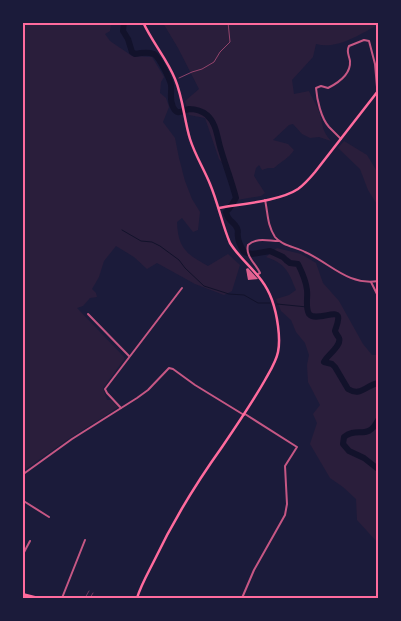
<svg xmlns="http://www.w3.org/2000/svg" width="401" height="621" font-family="Raleway,sans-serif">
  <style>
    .green { fill: #2a1e3b }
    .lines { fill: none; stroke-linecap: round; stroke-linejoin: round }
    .stream { stroke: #12122b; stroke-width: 1 }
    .river { stroke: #12122b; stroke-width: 6 }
    .building { fill: #dd5f8e }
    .path { stroke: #ff6b9d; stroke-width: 0.5 }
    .service { stroke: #c65784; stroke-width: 0.5 }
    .minor { stroke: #c65784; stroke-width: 2 }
    .trunk { stroke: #ff6b9d; stroke-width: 2.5 }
    .neatline { fill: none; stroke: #ff6b9d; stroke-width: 2 }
  </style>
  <rect width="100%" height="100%" fill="#1b1b3a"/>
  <g class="green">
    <path d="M 23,22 L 111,23 L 110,31 L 105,34 L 110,41 L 132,56 L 152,57 L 164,77 L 161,82 L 160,93 L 166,98 L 169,107 L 163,122 L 175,138 L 179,158 L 185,181 L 192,199 L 200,212 L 198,230 L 193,232 L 182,218 L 177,222 C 178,248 186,254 208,266 L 228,254 L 240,265 L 232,291 L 224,295 L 195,284 L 157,263 L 147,269 L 134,257 L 116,246 L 104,261 L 99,277 L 92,289 L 96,293 L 97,297 L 90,298 L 83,306 L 77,308 L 125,358 L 103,388 L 107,400 L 111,400 L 118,407 L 108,414 L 70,438 L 23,471 Z"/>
    <path d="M 378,22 L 378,25 C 360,34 337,50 316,44 L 313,57 L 292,80 L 294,94 L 309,91 C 312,98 318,107 320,114 C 323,126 322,131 331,141 L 319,137 L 310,138 L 302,134 L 293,124 L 289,125 L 273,140 L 288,144 L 294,150 C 289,158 282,161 274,168 L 268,168 L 262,170 L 259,165 L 256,168 L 254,176 L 265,193 L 261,196 L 237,200 L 231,172 L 219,159 L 205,118 L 189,115 L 185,101 L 199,89 L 178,48 L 163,23 Z"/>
    <polygon points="344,141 367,155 378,173 378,206 368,190 360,169 338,148"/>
    <path d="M 277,248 L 301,254 L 316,263 L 323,283 L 339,301 L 363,344 L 372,355 L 378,355 L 378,543 L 357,520 L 356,499 L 343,487 L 330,478 L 310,444 L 317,423 L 313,414 L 320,405 L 308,382 L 307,365 L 309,355 L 305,343 L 296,332 L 291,320 L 281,311 L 276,299 L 289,295 L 296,290 C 289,272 285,263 266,257 Z"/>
  </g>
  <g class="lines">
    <g class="stream">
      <polyline points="122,230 141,241 152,242 160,246 179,260 185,268 204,286 229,294 244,295 258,303 270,303"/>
      <polyline points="277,304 307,307"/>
    </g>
    <g class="river">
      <path d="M 124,22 L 123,31 L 128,39 L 132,52 L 135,54 C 140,53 149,52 154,54 C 159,57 170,79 171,85 C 172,92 169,99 173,107 C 177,116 182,111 189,109 C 195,109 202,111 207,115 C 217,124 217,138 221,150 C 226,167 232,182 236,198 L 229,209 L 226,212 C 228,222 234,221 237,228 C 239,233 237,231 238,237 C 238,242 241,247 244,252 L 252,254 L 270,251 L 283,257 L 286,260 L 290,263 L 298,264 C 302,272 306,281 307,290 C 308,298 305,307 309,314 C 316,323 341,306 338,320 C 338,323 336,327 335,331 C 336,334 338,336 339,338 C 342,346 327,355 324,362 L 332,364 L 335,367 L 348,389 C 361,397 366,385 378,383"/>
      <path d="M 378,420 C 368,441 357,426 344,437 L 343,444 L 349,451 L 364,458 L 378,469"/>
    </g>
  </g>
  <polygon class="building" points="248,268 258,279 248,280 246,269"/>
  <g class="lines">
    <polyline class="path" points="179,78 192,72 202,69 214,62 220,52 230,42 228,22"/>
    <g class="service">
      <polyline points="85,598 89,591"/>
      <polyline points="90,598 93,593"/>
      <polyline points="98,598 99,597"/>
    </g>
    <g class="minor">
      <path d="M 341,139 C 337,135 333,131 329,127 C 321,118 317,100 316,88 L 321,86 L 328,88 C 338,83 351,74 350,61 C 349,55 346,52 349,46 L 364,40 L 369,41 L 375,64 L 377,87 L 378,91"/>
      <path d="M 265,200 C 268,213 267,225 275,237 C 282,246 296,247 305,252 C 330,263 348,286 378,281"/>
      <path d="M 258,274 L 260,273 C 256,264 245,256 248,245 C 257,237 268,241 279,241"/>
      <polyline points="371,282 378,296"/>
      <polyline points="88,314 129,356"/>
      <polyline points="121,408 107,393 105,389 182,288"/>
      <polyline points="22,475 72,439 137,398 148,390 169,368 173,369 195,385 244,415"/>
      <polyline points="22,500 49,517"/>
      <polyline points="22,556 30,541"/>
      <polyline points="62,598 85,540"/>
      <polyline points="242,598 254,570 285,515 287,504 285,466 297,447 245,414"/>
    </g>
    <g class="trunk">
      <path d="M 219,208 C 241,204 280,201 298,189 C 305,184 310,178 315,172 L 378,91"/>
      <polyline points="22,594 38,598"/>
      <path d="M 137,598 C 141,585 148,573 154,561 C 173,521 197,482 222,447 C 237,425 252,403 265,380 C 270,371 276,362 278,352 C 281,338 277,314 272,300 C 263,274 243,264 230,243 C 222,224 218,203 210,184 C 204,169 195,155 190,139 C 184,119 183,98 175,79 C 167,59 152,42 143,22"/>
    </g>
  </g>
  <rect width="401" height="621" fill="none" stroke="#1b1b3a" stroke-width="48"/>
  <rect x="24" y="24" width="353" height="573" class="neatline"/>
</svg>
